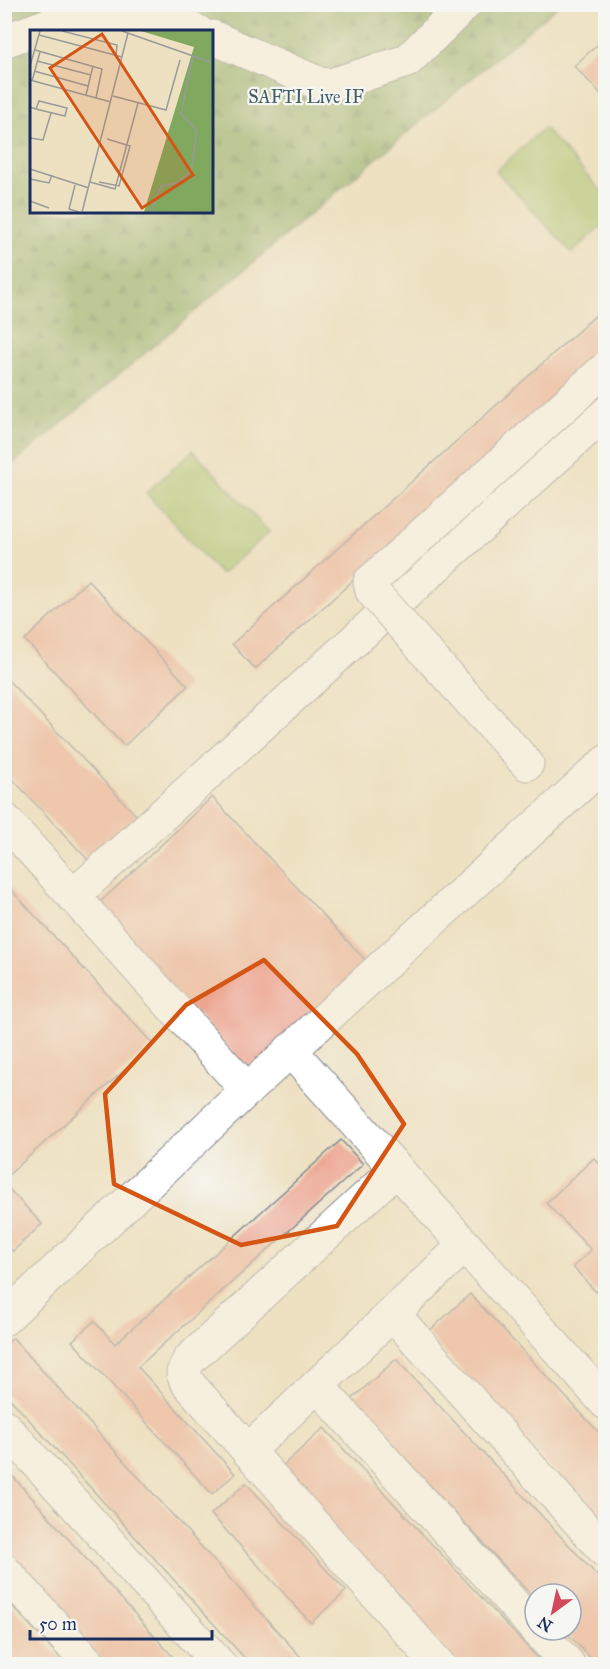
<svg xmlns="http://www.w3.org/2000/svg" width="610" height="1669" font-family="'IM FELL Great Primer',serif">
  <style>
    .forest { fill: url(#forest-firs); stroke: #4e6c5e; stroke-width: 1.5; fill-rule: evenodd }
    .pitch { fill: #a0c26b; stroke: #5e7864; stroke-width: 1.5 }
    .building { fill: #eda692 }
    .lines { fill: none; stroke-linecap: round; stroke-linejoin: round }
    .minor-casing { stroke: #848890; stroke-width: 35 }
    .minor { stroke: #fff; stroke-width: 33 }
    .minor-bridge-casing { stroke: #848890; stroke-width: 35; stroke-linecap: butt }
    .minor-bridge { stroke: #fff; stroke-width: 33 }
    .marked { fill: none; stroke: #d45514; stroke-width: 4.5; stroke-linejoin: round }
    .labels { text-anchor: middle; stroke-width: 4.5; stroke-linejoin: round; paint-order: stroke }
    .park-label { font-size: 18px; fill: #435b62; stroke: #f6f6f2 }
    .inset-road { fill: none; stroke: #9a9a9a; stroke-width: 1.5 }
    .view { fill: #d45514; fill-opacity: 0.15; stroke: #d45514; stroke-width: 3 }
    .inset-edge { fill: none; stroke: #1b2f5e; stroke-width: 3 }
  </style>
  <defs>
    <pattern id="forest-firs" width="22" height="20" patternUnits="userSpaceOnUse" patternTransform="scale(1.5)"><rect width="22" height="20" fill="#80a85f"/><path d="M5 1l3.5 6h-7zM16 11l3.5 6h-7z" fill="#688952"/></pattern>
  </defs>
  <rect width="100%" height="100%" fill="#f6f6f2"/>
  <filter id="ink" filterUnits="userSpaceOnUse"><feTurbulence type="fractalNoise" baseFrequency=".0167" numOctaves="2"/><feDisplacementMap in="SourceGraphic" scale="12" xChannelSelector="R" yChannelSelector="G"/><feConvolveMatrix kernelMatrix="1 2 1 2 8 2 1 2 1" color-interpolation-filters="sRGB"/></filter>
  <filter id="wash" filterUnits="userSpaceOnUse"><feTurbulence type="fractalNoise" baseFrequency=".008" numOctaves="4" result="noise"/><feDisplacementMap in="SourceGraphic" scale="24" xChannelSelector="R" yChannelSelector="G"/><feGaussianBlur stdDeviation="1.35" result="paint"/><feColorMatrix in="noise" values="0 0 0 0 0 0 0 0 0 0 0 0 0 0 0 0 0 1.4 0 .05"/><feComposite in="paint" operator="in"/></filter>
  <g filter="url(#wash)">
    <rect width="100%" height="100%" fill="#eee1c2"/>
    <path class="forest" d="M 5,5 L 559,5 L 5,471 ZM 32,32 L 212,32 L 212,212 L 32,212 Z"/>
    <g class="pitch">
      <polygon points="544,128 605,195 605,223 572,253 496,171"/>
      <polygon points="193,450 269,532 221,575 146,493"/>
    </g>
    <g id="blocks">
      <g class="building">
        <polygon points="606,37 606,99 574,66"/>
        <polygon points="606,306 606,352 255,669 232,644"/>
        <polygon points="88,580 188,686 124,746 25,640"/>
        <polygon points="4,676 138,817 90,862 4,770"/>
        <polygon points="212,797 368,963 251,1072 95,907"/>
        <polygon points="4,882 153,1044 4,1179"/>
        <polygon points="341,1140 363,1164 138,1367 235,1474 212,1494 72,1341 94,1321 115,1344"/>
        <polygon points="594,1158 606,1171 606,1283 596,1292 573,1267 591,1250 546,1203"/>
        <polygon points="4,1184 42,1224 13,1251 4,1243"/>
        <polygon points="470,1294 606,1440 606,1527 427,1333"/>
        <polygon points="13,1338 307,1664 250,1664 4,1392 4,1345"/>
        <polygon points="396,1359 606,1585 606,1664 596,1664 564,1630 571,1630 571,1594 535,1594 535,1599 351,1400"/>
        <polygon points="324,1428 543,1664 459,1664 279,1469"/>
        <polygon points="11,1474 179,1664 105,1664 4,1551 4,1480"/>
        <polygon points="246,1483 346,1591 311,1623 211,1514"/>
        <polygon points="4,1597 66,1664 4,1664"/>
      </g>
    </g>
  </g>
  <g filter="url(#ink)">
    <use href="#blocks" fill-opacity="0" stroke="#848890" stroke-width="1.5"/>
    <g class="lines">
      <defs>
        <g id="minor">
          <polyline points="212,37 320,84 331,85 407,61 465,4"/>
          <polyline points="4,41 75,15 181,24 198,32"/>
          <polyline points="432,659 527,764"/>
          <polyline points="4,819 247,1090"/>
          <polyline points="73,896 606,412"/>
          <polyline points="290,1050 606,1403"/>
          <polyline points="397,1169 189,1360 183,1373 186,1381 438,1664"/>
          <polyline points="393,1314 606,1552"/>
          <polyline points="4,1319 247,1090 606,762"/>
          <polyline points="317,1385 535,1628"/>
          <polyline points="4,1426 219,1664"/>
          <polyline points="248,1451 465,1245"/>
          <polyline points="4,1570 89,1664"/>
          <polyline points="537,1630 568,1664"/>
        </g>
      </defs>
      <use href="#minor" class="minor-casing"/>
      <use href="#minor" class="minor"/>
      <defs>
        <polyline id="minor-bridge" points="432,659 372,591 370,582 606,368"/>
      </defs>
      <use href="#minor-bridge" class="minor-bridge-casing"/>
      <use href="#minor-bridge" class="minor-bridge"/>
    </g>
  </g>
  <path d="M0 0H610V1669H0ZM 264,960 L 357,1054 L 404,1124 L 337,1226 L 241,1245 L 114,1184 L 105,1094 L 186,1005 Z" fill="#eee1c2" fill-opacity=".55" fill-rule="evenodd"/>
  <path class="marked" d="M 264,960 L 357,1054 L 404,1124 L 337,1226 L 241,1245 L 114,1184 L 105,1094 L 186,1005 Z"/>
  <g class="labels">
    <g class="park-label">
      <text x="306" y="103">SAFTI Live IF</text>
    </g>
  </g>
  <g transform="translate(30 30)">
    <rect width="183" height="183" fill="#eee1c2"/>
    <path d="M 111,1 L 183,1 L 183,182 L 114,182 L 164,17 Z" fill="#80a85f"/>
    <path class="inset-road" d="M 32,1 L 87,15 L 86,25M 92,1 L 183,33M 9,5 L 92,27M 5,20 L 72,39 L 66,68M 7,31 L 61,45M 0,36 L 10,1M 4,41 L 58,56M 0,50 L 81,72M 2,51 L 10,22M 56,65 L 63,36M 83,66 L 136,80 L 150,30M 0,77 L 6,79 L 14,81 L 35,86 L 37,78 L 9,71 L 6,79M 0,108 L 13,110 L 21,83M 0,139 L 59,158M 0,149 L 19,153 L 22,145M 60,152 L 85,159 L 108,73M 69,152 L 89,156 L 100,116 L 77,109M 45,155 L 39,179 L 49,182M 0,171 L 19,178M 52,182 L 98,3M 121,182 L 131,156 L 147,153 L 161,141 L 167,101 L 151,84 L 163,26"/>
    <path class="view" d="M 72,4 L 163,145 L 112,178 L 20,38 Z"/>
    <rect width="183" height="183" class="inset-edge"/>
  </g>
  <rect width="610" height="1669" fill="none" stroke="#f6f6f2" stroke-width="24"/>
  <g transform="translate(553 1612) rotate(213)"><circle r="28" fill="#f6f6f2" stroke="#9ea6b7" stroke-width="1.5"/>
  <path d="M0-4.5L10 22L0 15L-10 22Z" fill="#d1495b"/>
  <text y="-9" font-size="16" font-weight="bold" text-anchor="middle" fill="#1b2f5e">N</text>
  </g>
  <path d="M30 1630v9h182v-9" fill="none" stroke="#1b2f5e" stroke-width="3"/>
  <text x="39" y="1630" font-size="18" fill="#1b2f5e" stroke="#f6f6f2" stroke-width="4.5" paint-order="stroke">50 m</text>
</svg>
